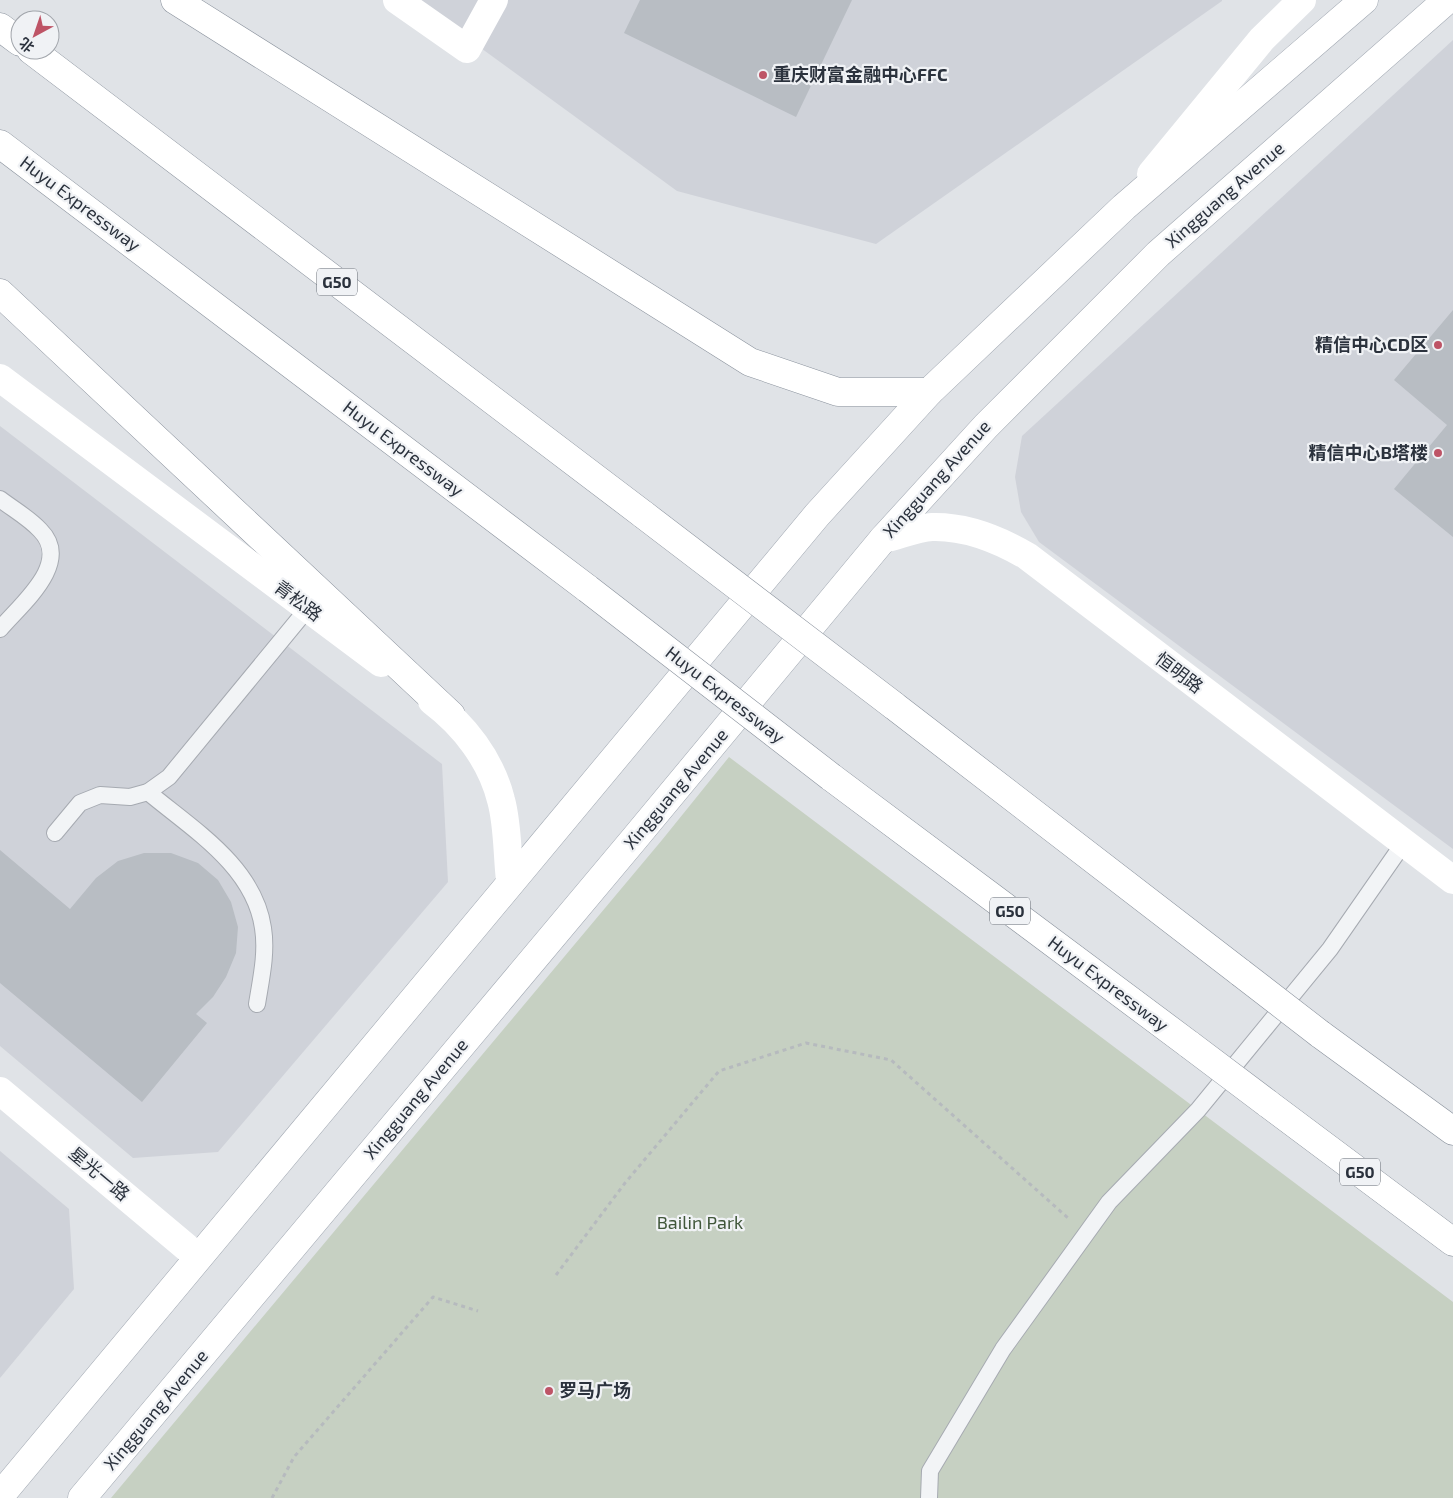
<svg xmlns="http://www.w3.org/2000/svg" width="1453" height="1498" font-family="'Exo 2','Noto Sans SC',sans-serif">
  <style>
    .built { fill: #cfd2d9 }
    .green { fill: #c6d0c2 }
    .building { fill: #b8bdc3 }
    .lines { fill: none; stroke-linecap: round; stroke-linejoin: round }
    .lane-casing { stroke: #a6aab1; stroke-width: 18 }
    .primary-casing { stroke: #a1a8b2; stroke-width: 29 }
    .highway-casing { stroke: #89919c; stroke-width: 29 }
    .path { stroke: #b6babe; stroke-width: 3; stroke-dasharray: 4 4; stroke-linecap: butt }
    .lane { stroke: #f2f4f6; stroke-width: 16 }
    .secondary { stroke: #fff; stroke-width: 28 }
    .primary { stroke: #fff; stroke-width: 28 }
    .highway { stroke: #fff; stroke-width: 28 }
    .highway-bridge-casing { stroke: #89919c; stroke-width: 29; stroke-linecap: butt }
    .highway-bridge { stroke: #fff; stroke-width: 28 }
    .poi-dot { fill: #be5466; stroke: #f0f2f5; stroke-width: 2 }
    .labels { text-anchor: middle; stroke-width: 4.5; stroke-linejoin: round; paint-order: stroke }
    .shield { fill: #f0f2f5; stroke: #666c74; stroke-width: 1 }
    .shield-label { font-size: 16px; font-weight: bold; fill: #2b323d }
    .poi-label { font-size: 18px; font-weight: bold; fill: #2b323d; stroke: #f0f2f5; text-anchor: start }
    .street-label { font-size: 18px; fill: #2b323d; stroke: #f0f2f5 }
    .park-label { font-size: 18px; fill: #40573a; stroke: #f0f2f5 }
  </style>
  <rect width="100%" height="100%" fill="#e0e3e7"/>
  <g class="built">
    <polygon points="415,0 1222,0 1222,1 876,244 677,191"/>
    <polygon points="1453,40 1453,849 1039,542 1021,512 1015,477 1022,436"/>
    <polygon points="0,426 442,764 448,882 218,1152 133,1158 0,1046"/>
    <polygon points="0,1151 69,1209 74,1289 0,1378"/>
  </g>
  <polygon class="green" points="729,757 1453,1302 1453,1498 111,1498 662,840"/>
  <g class="building">
    <polygon points="640,0 852,0 796,117 624,33"/>
    <polygon points="1453,310 1453,537 1394,489 1447,425 1394,380"/>
    <polygon points="0,850 70,909 96,878 118,861 144,853 171,853 198,863 218,880 231,902 238,927 236,953 226,977 213,997 196,1014 207,1023 142,1102 0,983"/>
  </g>
  <g class="lines">
    <defs>
      <g id="lane">
        <path d="M 0,499 C 13,509 29,518 40,530 C 73,563 21,604 0,629"/>
        <path d="M 148,792 C 192,829 254,866 263,928 C 267,953 261,979 257,1004"/>
        <polyline points="55,833 80,803 100,795 130,797 148,792 169,777 308,608"/>
        <polyline points="929,1498 930,1471 1003,1349 1109,1202 1198,1110 1330,949 1403,844"/>
      </g>
      <g id="primary">
        <polyline points="0,1496 817,515 929,392 1124,207 1364,0"/>
        <polyline points="82,1498 635,838 883,539 986,426 1158,254 1447,0"/>
      </g>
      <g id="highway">
        <polyline points="175,0 750,362 838,392 929,392"/>
        <polyline points="0,27 20,42"/>
        <polyline points="31,50 644,515"/>
        <polyline points="0,144 588,589"/>
        <polyline points="0,293 451,715"/>
        <polyline points="893,705 1241,973"/>
        <polyline points="831,777 1190,1045"/>
        <polyline points="1320,1034 1453,1131"/>
        <polyline points="1267,1103 1453,1242"/>
      </g>
    </defs>
    <use href="#lane" class="lane-casing"/>
    <use href="#primary" class="primary-casing"/>
    <use href="#highway" class="highway-casing"/>
    <g class="path">
      <polyline points="556,1275 625,1183 719,1071 806,1043 891,1060 1068,1218"/>
      <polyline points="272,1498 294,1457 433,1297 478,1311"/>
    </g>
    <use href="#lane" class="lane"/>
    <g class="secondary">
      <polyline points="397,0 467,49 494,0"/>
      <polyline points="1151,174 1262,39 1302,0"/>
      <polyline points="0,378 381,663"/>
      <path d="M 883,539 C 898,536 916,528 932,527 C 966,526 998,539 1027,556 L 1453,880"/>
      <path d="M 432,701 C 464,725 491,760 501,800 C 508,825 507,855 510,880"/>
      <polyline points="0,1091 198,1257"/>
    </g>
    <use href="#primary" class="primary"/>
    <use href="#highway" class="highway"/>
    <defs>
      <g id="highway-bridge">
        <polyline points="644,515 893,705"/>
        <polyline points="588,589 831,777"/>
        <polyline points="1241,973 1320,1034"/>
        <polyline points="1190,1045 1267,1103"/>
      </g>
    </defs>
    <use href="#highway-bridge" class="highway-bridge-casing"/>
    <use href="#highway-bridge" class="highway-bridge"/>
  </g>
  <g class="poi-dot">
    <circle cx="763" cy="75" r="5"/>
    <circle cx="1438" cy="345" r="5"/>
    <circle cx="1438" cy="453" r="5"/>
    <circle cx="549" cy="1391" r="5"/>
  </g>
  <g class="labels">
    <g class="shield">
      <rect x="317" y="268.5" width="40" height="27" rx="4"/>
      <rect x="990" y="897.5" width="40" height="27" rx="4"/>
      <rect x="1340" y="1158.5" width="40" height="27" rx="4"/>
    </g>
    <g class="shield-label">
      <text x="337" y="288">G50</text>
      <text x="1010" y="917">G50</text>
      <text x="1360" y="1178">G50</text>
    </g>
    <g class="poi-label">
      <text x="773" y="81">重庆财富金融中心FFC</text>
      <text x="1428" y="351" text-anchor="end">精信中心CD区</text>
      <text x="1428" y="459" text-anchor="end">精信中心B塔楼</text>
      <text x="559" y="1397">罗马广场</text>
    </g>
    <g class="street-label">
      <text transform="translate(1225 195) rotate(-41)" y="6">Xingguang Avenue</text>
      <text transform="translate(80 204) rotate(37)" y="6">Huyu Expressway</text>
      <text transform="translate(403 449) rotate(37)" y="6">Huyu Expressway</text>
      <text transform="translate(937 479) rotate(-48)" y="6">Xingguang Avenue</text>
      <text transform="translate(298 601) rotate(37)" y="6">青松路</text>
      <text transform="translate(1179 673) rotate(37)" y="6">恒明路</text>
      <text transform="translate(725 695) rotate(38)" y="6">Huyu Expressway</text>
      <text transform="translate(676 789) rotate(-50)" y="6">Xingguang Avenue</text>
      <text transform="translate(1108 984) rotate(37)" y="6">Huyu Expressway</text>
      <text transform="translate(416 1099) rotate(-50)" y="6">Xingguang Avenue</text>
      <text transform="translate(99 1174) rotate(40)" y="6">星光一路</text>
      <text transform="translate(156 1410) rotate(-50)" y="6">Xingguang Avenue</text>
    </g>
    <g class="park-label">
      <text x="700" y="1229">Bailin Park</text>
    </g>
  </g>
  <g transform="translate(35 35) rotate(220)"><circle r="24" fill="#f0f2f5" stroke="#a1a5ab"/>
  <path d="M0-4L9 19L0 12L-9 19Z" fill="#be5466"/>
  <text y="-8" font-size="14" font-weight="bold" text-anchor="middle" fill="#2b323d">北</text>
  </g>
</svg>
